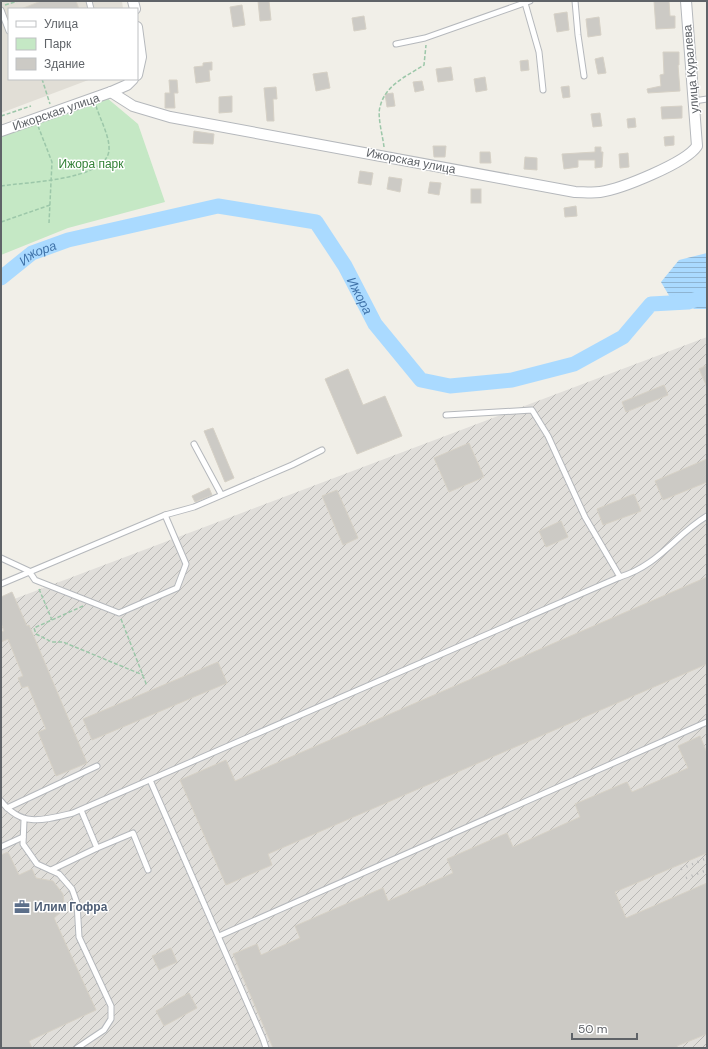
<svg xmlns="http://www.w3.org/2000/svg" width="708" height="1049" font-family="'DM Sans',sans-serif">
  <style>
    .industrial { fill: url(#industrial-furrows) }
    .education { fill: #e1ded6 }
    .park { fill: #c5e8c5 }
    .water { fill: url(#water-rules) }
    .lines { fill: none; stroke-linecap: round; stroke-linejoin: round }
    .river { stroke: #aadaff; stroke-width: 15 }
    .building { fill: #cccac5; stroke: #d6d1c6 }
    .lane-casing { stroke: #b5b8bc; stroke-width: 7 }
    .street-casing { stroke: #b5b8bc; stroke-width: 12 }
    .path { stroke: #9cc7a9; stroke-width: 1.5; stroke-dasharray: 4 2; stroke-linecap: butt }
    .lane { stroke: #fff; stroke-width: 5 }
    .street { stroke: #fff; stroke-width: 10 }
    .rail { stroke: #b6b7b8; stroke-width: 2.5; stroke-dasharray: 1 5; stroke-linecap: butt }
    .labels { text-anchor: middle; stroke-width: 3; stroke-linejoin: round; paint-order: stroke }
    .street-label { font-size: 12px; fill: #5f6368; stroke: #fff }
    .park-label { font-size: 12px; fill: #348238; stroke: #fff }
    .service-label { font-size: 12px; font-weight: bold; fill: #4e5e75; stroke: #fff; text-anchor: start }
    .water-label { font-size: 13px; font-style: italic; fill: #4174aa; stroke: #fff }
  </style>
  <defs>
    <pattern id="industrial-furrows" width="10" height="10" patternUnits="userSpaceOnUse"><rect width="10" height="10" fill="#e0deda"/><path d="M-1 1l2-2M0 10L10 0M9 11l2-2" fill="none" stroke="#b9b8b5"/></pattern>
    <pattern id="water-rules" width="6" height="5" patternUnits="userSpaceOnUse"><rect width="6" height="5" fill="#aadaff"/><path d="M0 2.5h6" fill="none" stroke="#8eb4d2"/></pattern>
  </defs>
  <rect width="100%" height="100%" fill="#f1efe8"/>
  <polygon class="industrial" points="707,337 707,1048 1,1048 1,604"/>
  <polygon class="education" points="1,1 122,1 123,9 9,9 9,79 91,79 1,113"/>
  <polygon class="park" points="107,98 138,124 165,202 68,228 1,255 1,136"/>
  <polygon class="water" points="707,253 707,309 694,309 687,302 674,304 661,282 679,260"/>
  <g class="lines">
    <path class="river" id="s1" d="M 1,278 L 32,253 L 68,240 L 218,206 L 316,222 L 345,266 L 375,324 L 421,380 L 450,386 L 512,380 L 574,364 L 623,337 L 651,304 L 688,302 L 707,296"/>
  </g>
  <g class="building">
    <polygon points="41,1 76,1 79,9 21,9"/>
    <polygon points="258,1 269,1 271,20 260,21"/>
    <polygon points="654,1 669,1 670,16 675,16 675,28 656,29"/>
    <polygon points="242,5 245,25 233,27 230,7"/>
    <polygon points="567,12 569,30 557,32 554,14"/>
    <polygon points="364,16 366,29 354,31 352,18"/>
    <polygon points="599,17 601,35 588,37 586,19"/>
    <polygon points="663,52 679,52 679,65 678,65 680,91 648,93 647,89 661,86 660,75 664,74"/>
    <polygon points="603,57 606,73 598,74 595,59"/>
    <polygon points="528,60 529,70 521,71 520,61"/>
    <polygon points="212,62 212,70 209,70 210,81 196,83 194,67 203,66 203,63"/>
    <polygon points="451,67 453,80 438,82 436,69"/>
    <polygon points="327,72 330,88 316,91 313,74"/>
    <polygon points="485,77 487,90 476,92 474,79"/>
    <polygon points="169,80 177,80 178,93 174,93 175,108 165,108 165,93 170,93"/>
    <polygon points="422,81 424,90 415,92 413,82"/>
    <polygon points="569,86 570,97 563,98 561,87"/>
    <polygon points="276,87 277,99 273,99 274,121 267,121 264,88"/>
    <polygon points="393,93 395,106 387,107 385,94"/>
    <polygon points="232,96 232,112 219,113 219,97"/>
    <polygon points="682,106 682,118 662,119 661,107"/>
    <polygon points="600,113 602,126 593,127 591,114"/>
    <polygon points="635,118 636,127 628,128 627,119"/>
    <polygon points="194,131 214,134 213,144 193,143"/>
    <polygon points="674,136 674,145 665,146 664,137"/>
    <polygon points="433,146 446,146 445,157 434,157"/>
    <polygon points="595,147 601,147 601,152 603,152 602,167 595,168 595,160 578,160 578,167 564,169 562,154 595,152"/>
    <polygon points="480,152 490,152 491,163 480,163"/>
    <polygon points="628,153 629,167 620,168 619,154"/>
    <polygon points="525,157 537,158 537,170 524,169"/>
    <polygon points="360,171 373,173 371,185 358,183"/>
    <polygon points="389,177 402,179 400,192 387,189"/>
    <polygon points="430,182 441,183 439,195 428,193"/>
    <rect x="471" y="189" width="10" height="14"/>
    <polygon points="576,206 577,216 565,217 564,208"/>
    <polygon points="707,365 707,387 699,369"/>
    <polygon points="348,369 363,405 385,396 402,436 357,454 325,379"/>
    <polygon points="664,385 668,395 626,412 622,402"/>
    <polygon points="213,428 234,478 225,482 204,431"/>
    <polygon points="469,443 484,477 449,492 434,458"/>
    <polygon points="707,459 707,482 663,500 655,481"/>
    <polygon points="209,488 212,495 195,502 192,496"/>
    <polygon points="337,490 358,538 343,545 322,496"/>
    <polygon points="634,494 641,511 603,525 597,509"/>
    <polygon points="561,521 568,537 546,547 539,531"/>
    <polygon points="707,577 707,664 268,854 272,865 226,885 180,780 226,760 235,781"/>
    <polygon points="12,592 27,626 29,625 87,763 56,776 38,732 46,729 28,686 22,688 18,678 23,676 8,639 1,642 1,632 4,631 1,623 1,597"/>
    <polygon points="218,662 227,683 92,740 83,719"/>
    <polygon points="700,736 707,753 707,853 615,892 626,918 707,883 707,1034 677,1046 678,1048 273,1048 233,954 257,944 261,955 300,938 295,926 383,888 388,901 453,873 447,859 507,833 513,847 580,817 575,804 627,782 632,792 688,768 678,746"/>
    <polygon points="8,852 19,875 32,869 36,878 53,881 63,894 64,904 61,912 54,918 96,1010 29,1041 32,1048 1,1048 1,855"/>
    <polygon points="171,948 177,962 159,970 152,956"/>
    <polygon points="189,993 197,1008 164,1026 156,1011"/>
  </g>
  <g class="lines">
    <defs>
      <g id="lane">
        <polyline points="89,1 91,9"/>
        <polyline points="575,1 578,35 584,76"/>
        <polyline points="525,3 539,52 543,90"/>
        <polyline points="1,10 9,31"/>
        <polyline points="396,44 425,38 530,1"/>
        <polyline points="694,101 707,99"/>
        <polyline points="446,415 532,410 548,436 585,517 620,577"/>
        <polyline points="194,444 221,494"/>
        <polyline points="165,515 194,507 292,465 322,450"/>
        <polyline points="1,558 29,571 35,580 119,613 177,588 186,564 165,515 1,584"/>
        <polyline points="150,780 263,1039 266,1048"/>
        <path d="M 1,801 C 22,828 44,820 73,813 L 620,577 C 659,565 674,536 707,516"/>
        <polyline points="7,808 97,766"/>
        <polyline points="24,820 23,844 37,864 59,874 72,889 77,903 79,937 111,1006 111,1019 104,1030 77,1048"/>
        <polyline points="1,847 23,837"/>
        <polyline points="97,848 133,833 148,870"/>
        <polyline points="51,870 97,848 81,810"/>
        <polyline points="219,936 707,722"/>
      </g>
      <g id="street">
        <polyline points="133,1 135,9"/>
        <polyline points="137,27 141,57 137,75"/>
        <path d="M 111,92 L 133,106 L 170,117 L 575,192 C 583,192 592,193 600,192 C 621,189 686,163 697,146 L 686,1"/>
        <polyline points="1,131 111,92 127,85 133,79"/>
      </g>
    </defs>
    <use href="#lane" class="lane-casing"/>
    <use href="#street" class="street-casing"/>
    <g class="path">
      <polyline points="5,5 18,1"/>
      <polyline points="42,79 50,104"/>
      <polyline points="1,116 31,106"/>
      <polyline points="38,126 52,162 49,223"/>
      <path d="M 384,147 C 383,137 377,116 380,107 C 385,85 407,76 424,65 L 426,45"/>
      <path d="M 1,186 C 24,182 107,181 109,150 C 110,137 100,119 96,106"/>
      <polyline points="1,222 50,205"/>
      <polyline points="39,589 52,620"/>
      <polyline points="83,606 34,628 36,634 52,642 63,642 143,675"/>
      <polyline points="121,619 147,686"/>
    </g>
    <use href="#lane" class="lane"/>
    <use href="#street" class="street"/>
    <g class="rail">
      <polyline points="681,869 707,858"/>
      <polyline points="686,878 707,870"/>
    </g>
  </g>
  <defs>
    <symbol id="office-bare" viewBox="-9 -9 18 18"><path d="M-6-3h4V-5.5h4V-3h4V5H-6ZM-1-4.5V-3h2v-1.5ZM-6 0V1H6V0Z" fill="#5c6f8a" stroke="#fff" stroke-width="2.5" paint-order="stroke"/></symbol>
  </defs>
  <g fill-rule="evenodd">
    <use href="#office-bare" x="11" y="896" width="22" height="22"/>
  </g>
  <g class="labels">
    <g class="street-label">
      <text transform="translate(691 69) rotate(-95)" y="4">улица Куралева</text>
      <text transform="translate(56 112) rotate(-19)" y="4">Ижорская улица</text>
      <text transform="translate(411 161) rotate(11)" y="4">Ижорская улица</text>
    </g>
    <g class="park-label">
      <text x="91" y="168">Ижора парк</text>
    </g>
    <g class="service-label">
      <text x="34" y="911">Илим Гофра</text>
    </g>
    <g class="water-label">
      <text dy="5" stroke="none"><textPath href="#s1" startOffset="45">Ижора</textPath></text>
      <text dy="5" stroke="none"><textPath href="#s1" startOffset="417">Ижора</textPath></text>
    </g>
  </g>
  <rect width="708" height="1049" fill="none" stroke="#5f6368" stroke-width="4"/>
  <rect x="8" y="8" width="130" height="72" fill="#ffffff" stroke="#bfc1c3"/>
  <rect x="16" y="21" width="20" height="6" fill="#ffffff" stroke="#bfc1c3"/>
  <text x="44" y="28" font-size="12" fill="#5f6368">Улица</text>
  <rect x="16" y="38" width="20" height="12" fill="#c5e8c5" stroke="#bfc1c3"/>
  <text x="44" y="48" font-size="12" fill="#5f6368">Парк</text>
  <rect x="16" y="58" width="20" height="12" fill="#cccac5" stroke="#bfc1c3"/>
  <text x="44" y="68" font-size="12" fill="#5f6368">Здание</text>
  <path d="M572 1033v6h65v-6" fill="none" stroke="#5f6368" stroke-width="2"/>
  <text x="578" y="1033" font-size="12" fill="#5f6368" stroke="#ffffff" stroke-width="3" paint-order="stroke">50 m</text>
</svg>
